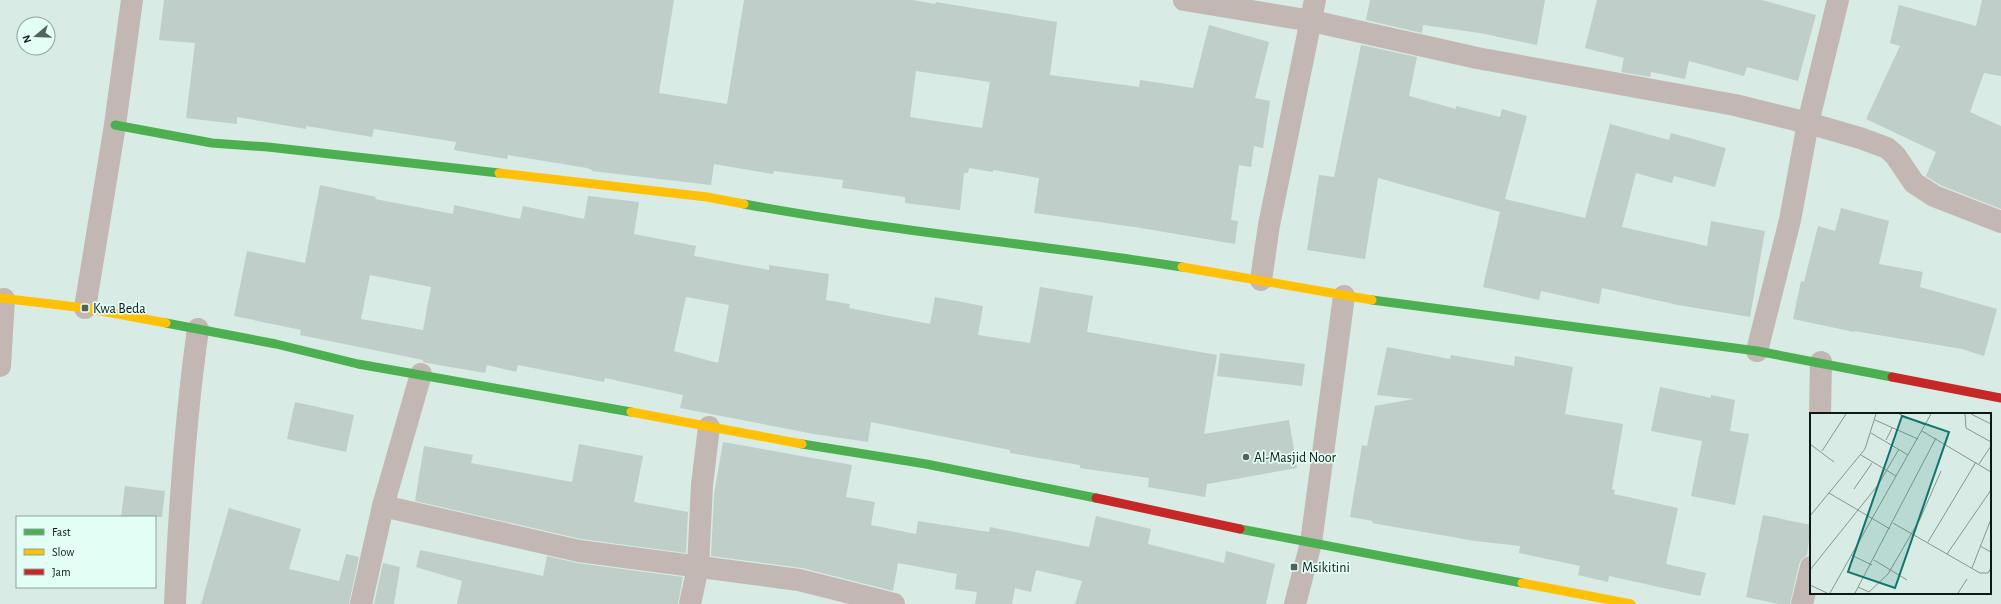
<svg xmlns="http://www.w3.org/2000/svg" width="2001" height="604" font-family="'Alegreya Sans',sans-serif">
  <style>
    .building { fill: #bfcec8; fill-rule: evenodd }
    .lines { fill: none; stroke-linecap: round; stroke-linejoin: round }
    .street { stroke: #c3b7b3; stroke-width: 22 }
    .fast { stroke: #4caf50; stroke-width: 9 }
    .slow { stroke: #ffc107; stroke-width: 9 }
    .jam { stroke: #c62828; stroke-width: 9 }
    .poi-dot { fill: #53625d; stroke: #e3fff5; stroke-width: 1.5 }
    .labels { text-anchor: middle; stroke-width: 3.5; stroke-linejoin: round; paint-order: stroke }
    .poi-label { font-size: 14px; fill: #0c1914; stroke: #e3fff5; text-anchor: start }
    .inset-road { fill: none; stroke: #869791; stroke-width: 1 }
    .view { fill: #0f766e; fill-opacity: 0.15; stroke: #0f766e; stroke-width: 2 }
    .inset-edge { fill: none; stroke: #0c1914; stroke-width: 2 }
  </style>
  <rect width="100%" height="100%" fill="#d8ebe4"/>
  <g class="building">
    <path d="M 164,0 L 674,0 L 659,93 L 727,104 L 744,0 L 913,0 L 935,4 L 936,2 L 1057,22 L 1050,75 L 1139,87 L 1140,80 L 1193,88 L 1209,25 L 1269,42 L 1255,98 L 1270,101 L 1263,148 L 1254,146 L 1251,167 L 1239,165 L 1231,220 L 1238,221 L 1235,244 L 1135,227 L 1034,213 L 1039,178 L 993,170 L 993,172 L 969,168 L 968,173 L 964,173 L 960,210 L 905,203 L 905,197 L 842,188 L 843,180 L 774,171 L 773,174 L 714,164 L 711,185 L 592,171 L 592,170 L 587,168 L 508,155 L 507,159 L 454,150 L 456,142 L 374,129 L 372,137 L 306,126 L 306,129 L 237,117 L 237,124 L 186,118 L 195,43 L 159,40 ZM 916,71 L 990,82 L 982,128 L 910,117 Z"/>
    <polygon points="1370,0 1545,0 1537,45 1480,33 1423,25 1422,33 1366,20"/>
    <polygon points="1597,0 1762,0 1816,15 1798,81 1747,67 1744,76 1689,61 1685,79 1651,72 1650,77 1621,72 1624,58 1585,48"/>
    <polygon points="1982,0 2001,0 2001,76 1984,73 1970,112 2001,126 2001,209 1940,185 1926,176 1936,152 1866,119 1900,46 1890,43 1899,5 1976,26"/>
    <polygon points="1361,45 1417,57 1409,96 1456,109 1456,106 1500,117 1502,109 1527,116 1505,199 1585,218 1610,124 1669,140 1671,133 1726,148 1715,187 1674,176 1672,183 1636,173 1622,227 1707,246 1711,221 1765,231 1750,317 1678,305 1602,288 1599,304 1541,291 1539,300 1483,287 1500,212 1378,178 1365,259 1307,250 1319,175 1334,177"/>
    <path d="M 320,185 L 376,197 L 375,199 L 453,214 L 454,205 L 520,219 L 523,206 L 584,219 L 588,196 L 639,202 L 634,234 L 696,246 L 694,256 L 769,270 L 769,265 L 829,274 L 826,300 L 850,304 L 849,308 L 930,324 L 935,297 L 983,306 L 978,335 L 1030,343 L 1040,287 L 1093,296 L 1087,332 L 1217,355 L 1204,434 L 1289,420 L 1297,468 L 1207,484 L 1205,497 L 1148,487 L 1149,478 L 1080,468 L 1080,465 L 1010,453 L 1010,450 L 871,422 L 868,442 L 814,434 L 680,408 L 683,395 L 605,378 L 604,382 L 518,365 L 516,372 L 487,365 L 485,373 L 427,363 L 423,362 L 423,360 L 300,335 L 301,330 L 234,316 L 247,251 L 305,263 ZM 370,275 L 431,287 L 423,330 L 361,319 ZM 686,297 L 729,305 L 718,363 L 674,351 Z"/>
    <polygon points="1841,208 1889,221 1879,264 1923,272 1920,287 1997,309 1984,356 1962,349 1854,331 1854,332 1793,319 1801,281 1804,282 1818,226 1835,231"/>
    <polygon points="1387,347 1450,359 1451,355 1514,366 1515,356 1573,367 1565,414 1623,424 1612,489 1615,490 1614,494 1678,508 1666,564 1706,573 1700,596 1609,576 1608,582 1578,575 1580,566 1519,553 1520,546 1475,541 1372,523 1373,521 1350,517 1362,445 1367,446 1375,406 1414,399 1377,395"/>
    <polygon points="1220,353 1305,364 1302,386 1217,376"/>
    <polygon points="1660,387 1711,398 1711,395 1735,400 1730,431 1749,434 1735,505 1691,496 1702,441 1651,431"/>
    <polygon points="295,402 354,415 346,452 287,439"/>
    <polygon points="723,442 852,465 846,497 875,502 871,525 916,534 918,521 989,532 990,527 1089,547 1096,516 1151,529 1148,544 1224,563 1226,551 1275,564 1266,604 1075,604 1082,581 1036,570 1031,592 1015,588 1012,604 975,604 977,592 955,589 957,574 898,563 893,591 802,568 711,556 714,494"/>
    <polygon points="579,444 643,456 634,502 688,512 686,553 581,539 415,501 424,446 473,455 471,463 572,482"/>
    <polygon points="125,486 165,491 162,517 121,517"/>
    <polygon points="229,508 301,529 289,569 339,581 346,554 359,557 349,604 201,604"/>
    <polygon points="1763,515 1811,525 1807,555 1802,559 1799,564 1790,604 1778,604 1746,597"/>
    <polygon points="420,550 543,576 547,556 577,563 683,577 678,604 457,604 462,581 416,567"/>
    <polygon points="383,563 400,567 394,604 374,604"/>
  </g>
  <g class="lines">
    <g class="street">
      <polyline points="1184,0 1312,21 1477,58 1735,105 1808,123 1860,138 1887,148 1895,155 1914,183 1934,196 2001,222"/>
      <polyline points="1261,280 1269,225 1315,0"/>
      <polyline points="85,308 115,125 132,0"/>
      <polyline points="1757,351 1790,220 1808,123 1838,0"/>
      <polyline points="0,366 4,299"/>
      <polyline points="1820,414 1821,362"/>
      <polyline points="383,506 579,551 799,580 894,604"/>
      <path d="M 175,604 C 179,512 185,421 198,329"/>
      <polyline points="361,604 383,506 421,374"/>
      <polyline points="690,604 698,567 702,485 709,427"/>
      <polyline points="1295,604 1311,543 1344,296"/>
      <polyline points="1802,604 1811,567"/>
    </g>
    <g class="fast">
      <polyline points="115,125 212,143 268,147 499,173"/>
      <path d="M 744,204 C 889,231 1036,244 1182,267"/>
      <polyline points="1372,300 1757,351 1892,377"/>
      <polyline points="166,323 276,344 358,364 631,412"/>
      <polyline points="802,444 926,464 1096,498"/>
      <polyline points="1240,529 1522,583"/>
    </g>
    <g class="slow">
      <polyline points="499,173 707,197 744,204"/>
      <polyline points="1182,267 1372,300"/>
      <polyline points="0,298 85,308 166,323"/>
      <polyline points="631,412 802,444"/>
      <polyline points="1522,583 1631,604"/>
    </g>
    <g class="jam">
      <polyline points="1892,377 2001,398"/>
      <polyline points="1096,498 1240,529"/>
    </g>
  </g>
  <g class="poi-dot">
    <rect x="81" y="304" width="8" height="8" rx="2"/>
    <circle cx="1246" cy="457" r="4"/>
    <rect x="1290" y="563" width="8" height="8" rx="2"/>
  </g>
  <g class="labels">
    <g class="poi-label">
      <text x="93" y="313">Kwa Beda</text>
      <text x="1254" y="462">Al-Masjid Noor</text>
      <text x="1302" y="572">Msikitini</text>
    </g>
  </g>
  <g transform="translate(1810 413)">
    <rect width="181" height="181" fill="#d8ebe4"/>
    <path class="inset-road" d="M 89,1 L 115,12M 155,1 L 156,15 L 181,29M 161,1 L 181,11M 65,7 L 108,26M 112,18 L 181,59M 61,20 L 98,42M 76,27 L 82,15M 0,31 L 24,49M 12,38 L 36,1M 51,42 L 86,63M 169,51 L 181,33M 44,76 L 62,50M 19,80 L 80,116M 0,103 L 55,36 L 66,1M 83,110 L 170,160 L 178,160 L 181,155M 118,129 L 166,49M 170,133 L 181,139M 137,141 L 181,77M 41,142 L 62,152M 64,147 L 97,167M 162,155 L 181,106M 0,157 L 68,72 L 89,36M 0,172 L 17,180M 48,174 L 59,179 L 78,161 L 110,106 L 131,58M 20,180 L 121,1M 45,180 L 126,25M 148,180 L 157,166"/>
    <path class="view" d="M 92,3 L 139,19 L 85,175 L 38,159 Z"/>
    <rect width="181" height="181" class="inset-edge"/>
  </g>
  <rect x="16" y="516" width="140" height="72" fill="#e3fff5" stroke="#8da39b"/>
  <rect x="24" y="529" width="20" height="6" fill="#4caf50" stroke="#8da39b"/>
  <text x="52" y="536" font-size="12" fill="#0c1914">Fast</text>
  <rect x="24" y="549" width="20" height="6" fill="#ffc107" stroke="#8da39b"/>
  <text x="52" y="556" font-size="12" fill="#0c1914">Slow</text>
  <rect x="24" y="569" width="20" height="6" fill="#c62828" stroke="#8da39b"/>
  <text x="52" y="576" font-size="12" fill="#0c1914">Jam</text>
  <g transform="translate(36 36) rotate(251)"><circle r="19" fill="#e3fff5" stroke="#8da39b"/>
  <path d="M0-3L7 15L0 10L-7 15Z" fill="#53625d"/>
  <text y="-6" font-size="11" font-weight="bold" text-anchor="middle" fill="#0c1914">N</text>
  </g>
</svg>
